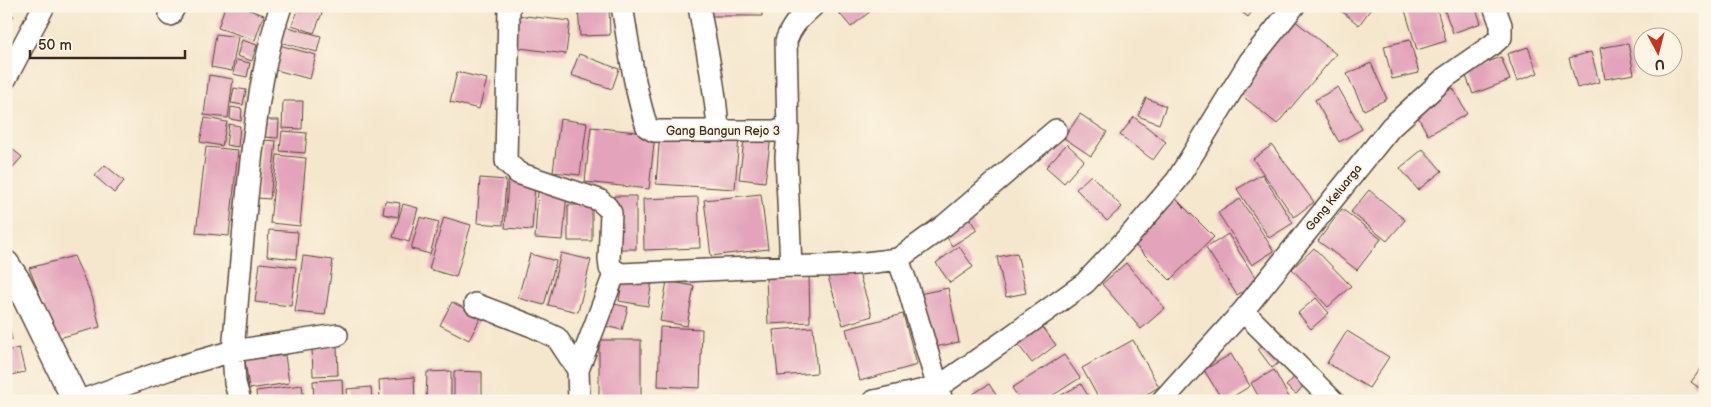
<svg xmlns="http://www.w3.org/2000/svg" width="1711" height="407" font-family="'Balsamiq Sans',sans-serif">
<rect width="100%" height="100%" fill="#fcf5e5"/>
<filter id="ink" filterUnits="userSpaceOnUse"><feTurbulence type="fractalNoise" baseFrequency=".02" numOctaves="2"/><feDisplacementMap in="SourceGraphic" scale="10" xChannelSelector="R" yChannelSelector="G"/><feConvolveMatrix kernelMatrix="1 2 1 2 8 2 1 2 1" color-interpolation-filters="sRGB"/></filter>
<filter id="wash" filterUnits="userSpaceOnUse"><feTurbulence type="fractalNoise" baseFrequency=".0096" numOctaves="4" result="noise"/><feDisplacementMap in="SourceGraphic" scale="20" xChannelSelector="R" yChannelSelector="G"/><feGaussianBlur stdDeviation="1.12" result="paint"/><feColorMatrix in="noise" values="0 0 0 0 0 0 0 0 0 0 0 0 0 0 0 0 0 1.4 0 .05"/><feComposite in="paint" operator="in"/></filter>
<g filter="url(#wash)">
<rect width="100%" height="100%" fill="#f5e7cd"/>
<g id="blocks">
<path fill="#e3a3ba" d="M225,6h12l27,9 -9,25 -37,-12z
M300,6h25l-11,27 -22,-8z
M578,6h31l1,29 -30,1z
M705,6h57v10h-57z
M839,6h38l-26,21 -15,-18z
M1234,6h22l-8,11z
M1335,6h38l-14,19z
M1436,6l10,35 -29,9 -13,-43z
M1443,6h32l6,17 -28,10z
M6,10l8,6 -8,10z
M516,15l54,6 -4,33 -54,-7z
M1293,19l43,35 -59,70 -43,-35z
M280,25l41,11 -4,16 -41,-11z
M216,34l22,3 -6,34 -21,-4z
M242,40l15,5 -5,16 -15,-5z
M1410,40l9,33 -27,6 -8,-33z
M1628,43l6,31 -29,5 -5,-31z
M279,45l37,10 -6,24 -38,-10z
M1528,47l10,26 -21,8 -10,-27z
M1591,52l8,30 -22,6 -8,-30z
M579,54l40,15 -7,20 -41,-14z
M1501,57l9,23 -37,14 -9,-23z
M236,60l14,3 -3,14 -14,-3z
M1371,63l16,36 -23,11 -17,-36z
M457,72l30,7 -8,30 -29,-7z
M209,75l24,4 -5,39 -24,-3z
M1338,87l24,42 -23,13 -24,-42z
M234,88l12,2 -3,15 -12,-2z
M1453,88l14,26 -39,21 -14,-25z
M1146,98l20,8 -7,18 -21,-8z
M283,101h20l-1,28 -20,-1z
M231,107l11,2 -1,12 -11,-2z
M1080,114l27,18 -16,24 -27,-18z
M1134,117l32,25 -13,18 -33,-25z
M205,118l22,4 -5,24 -22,-4z
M560,119l27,4 -7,52 -27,-3z
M265,120h14l-1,18 -13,-1z
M229,124l11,2 -2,21 -12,-2z
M591,127l64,7 -6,55 -64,-7z
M282,131l25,2 -2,20 -25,-2z
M660,131l79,6 -4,52 -79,-5z
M745,133l26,3 -6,46 -26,-3z
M262,140l14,1 -6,58 -13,-1z
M6,144l16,13 -16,18z
M1067,144l17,16 -20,23 -18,-16z
M1272,145l42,57 -20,15 -41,-58z
M206,147l32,3 -9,86 -33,-3z
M1423,149l19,22 -24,19 -18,-22z
M277,155l29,3 -6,68 -30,-3z
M105,165l19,16 -10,12 -19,-17z
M1262,174l31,49 -24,15 -32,-49z
M1091,175l31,32 -15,14 -31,-32z
M480,178l26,2 -3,45 -26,-2z
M508,181l27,1 -3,48 -27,-2z
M538,190l29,2 -4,48 -28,-2z
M1369,190l36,30 -18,21 -36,-29z
M761,194l7,55 -57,7 -7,-56z
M614,196h22v53h-21z
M1173,196l41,41 -44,43 -41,-41z
M698,197l2,51 -56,2 -1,-51z
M1240,199l34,52 -22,14 -34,-52z
M385,201l15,2 -2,14 -15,-3z
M403,204l15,4 -9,34 -16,-5z
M568,205h24v36h-24z
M1342,209l39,30 -24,31 -39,-29z
M967,215l10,15 -25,16 -9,-16z
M420,217l19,5 -9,32 -19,-5z
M444,217l27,8 -15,52 -27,-8z
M269,230l29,2 -2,27 -29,-3z
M1228,234l30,48 -21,13 -31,-47z
M959,246l14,21 -23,16 -14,-20z
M1314,248l37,38 -23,21 -36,-38z
M561,253l30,7 -13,52 -30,-7z
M1017,253l9,40 -20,4 -9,-40z
M530,254l26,7 -12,44 -26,-7z
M74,256l19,43 7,28 -45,12 -8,-27 -18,-44z
M303,256l30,4 -8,55 -30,-3z
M260,263l36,4 -5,39 -36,-4z
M1126,263l39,45 -24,21 -39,-45z
M857,267l15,49 -29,9 -15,-48z
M623,276l29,4 -4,26 -29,-5z
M809,276l1,46 -42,2 -2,-47z
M667,281l27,5 -7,40 -27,-5z
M948,288l11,54 -29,6 -11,-54z
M1316,298l13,15 -18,16 -13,-16z
M452,302l29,15 -12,23 -29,-15z
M605,302l23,5 -6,23 -22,-5z
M6,310l6,30 -6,1z
M903,314l14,51 -57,16 -14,-52z
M1041,325l15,20 -24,18 -15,-20z
M660,327l42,2 -2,59 -42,-2z
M813,327l4,46 -39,3 -5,-46z
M1347,331l42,26 -20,31 -42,-25z
M599,340h42v57l-42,1z
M1133,340l26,47 -24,14h-35l-18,-33z
M1268,342l14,18 -10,8 -14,-19z
M337,346l1,29 -25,1 -1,-29z
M19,348l6,24 -19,4v-25z
M1231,354l19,32 -24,15h-3l-19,-31z
M285,355l4,28 -40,6 -4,-29z
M1064,355l16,23 -36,23h-23l-9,-13z
M1705,363v29l-14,-10z
M1274,370l17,31h-30l-10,-18z
M451,371v30h-25l1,-29z
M454,371l28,1v29h-28z
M1298,373l10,8 -12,13 -10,-8z
M414,377l1,24h-35l-1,-21z
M342,379l1,22h-29l-1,-20z
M989,384l11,17h-22l-5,-7z
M1081,384l10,17h-40z
M302,385l2,16h-47l-1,-10z
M371,387l1,14h-24l-1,-12z"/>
</g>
</g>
<g filter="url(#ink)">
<use href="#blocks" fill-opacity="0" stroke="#574638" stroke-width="1"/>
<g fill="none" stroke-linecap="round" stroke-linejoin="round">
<defs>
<path id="minor" d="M281,6c-16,47 -23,97 -29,146 -8,66 -13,132 -19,199l104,-16
M509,6l-3,155 12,12 81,27 8,7 4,6 -2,46 1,9 11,6 170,-8c36,1 72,-2 107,-7l10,28 34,114
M622,6c7,40 12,82 25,121l7,4h134l-2,26 5,109
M699,6c7,42 17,83 19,125
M170,15l5,-9
M6,78l38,-72
M788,131l-2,-90c6,-17 14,-23 27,-35
M898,259l47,-34 111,-95
M475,304l57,22 25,12 21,32
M1243,311l90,90
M80,401l87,-31 66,-19 2,32 5,18
M579,401l-1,-31 37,-98
M874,401l64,-14 72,-50 75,-54 47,-50 45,-53 73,-119 44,-55
M1162,401l81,-90 148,-184 55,-50 46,-32 9,-8v-12l-7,-19"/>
<path id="tertiary" d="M6,264l12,18 58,119"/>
</defs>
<use href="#minor" stroke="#574638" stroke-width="24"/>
<use href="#tertiary" stroke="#574638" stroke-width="29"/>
<use href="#minor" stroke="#fff" stroke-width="21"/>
<use href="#tertiary" stroke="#fff" stroke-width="26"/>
</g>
</g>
<g text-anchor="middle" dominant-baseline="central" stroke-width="4" stroke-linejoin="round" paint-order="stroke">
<g font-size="12" fill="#3b2a1e" stroke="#fcf5e5">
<text x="723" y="131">Gang Bangun Rejo 3</text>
<text transform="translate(1334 198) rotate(-51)">Gang Keluarga</text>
</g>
</g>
<rect width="1711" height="407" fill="none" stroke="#fcf5e5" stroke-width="25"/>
<g transform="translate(1658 52) rotate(173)"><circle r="24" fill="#fcf5e5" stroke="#afa495"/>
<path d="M0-4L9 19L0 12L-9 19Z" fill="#c8321e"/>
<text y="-8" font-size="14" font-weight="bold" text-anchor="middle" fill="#3b2a1e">U</text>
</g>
<path d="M30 50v8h155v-8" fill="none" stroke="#3b2a1e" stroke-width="2.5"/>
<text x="38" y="50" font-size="15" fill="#3b2a1e" stroke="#fcf5e5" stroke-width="4" paint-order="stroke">50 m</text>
</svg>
